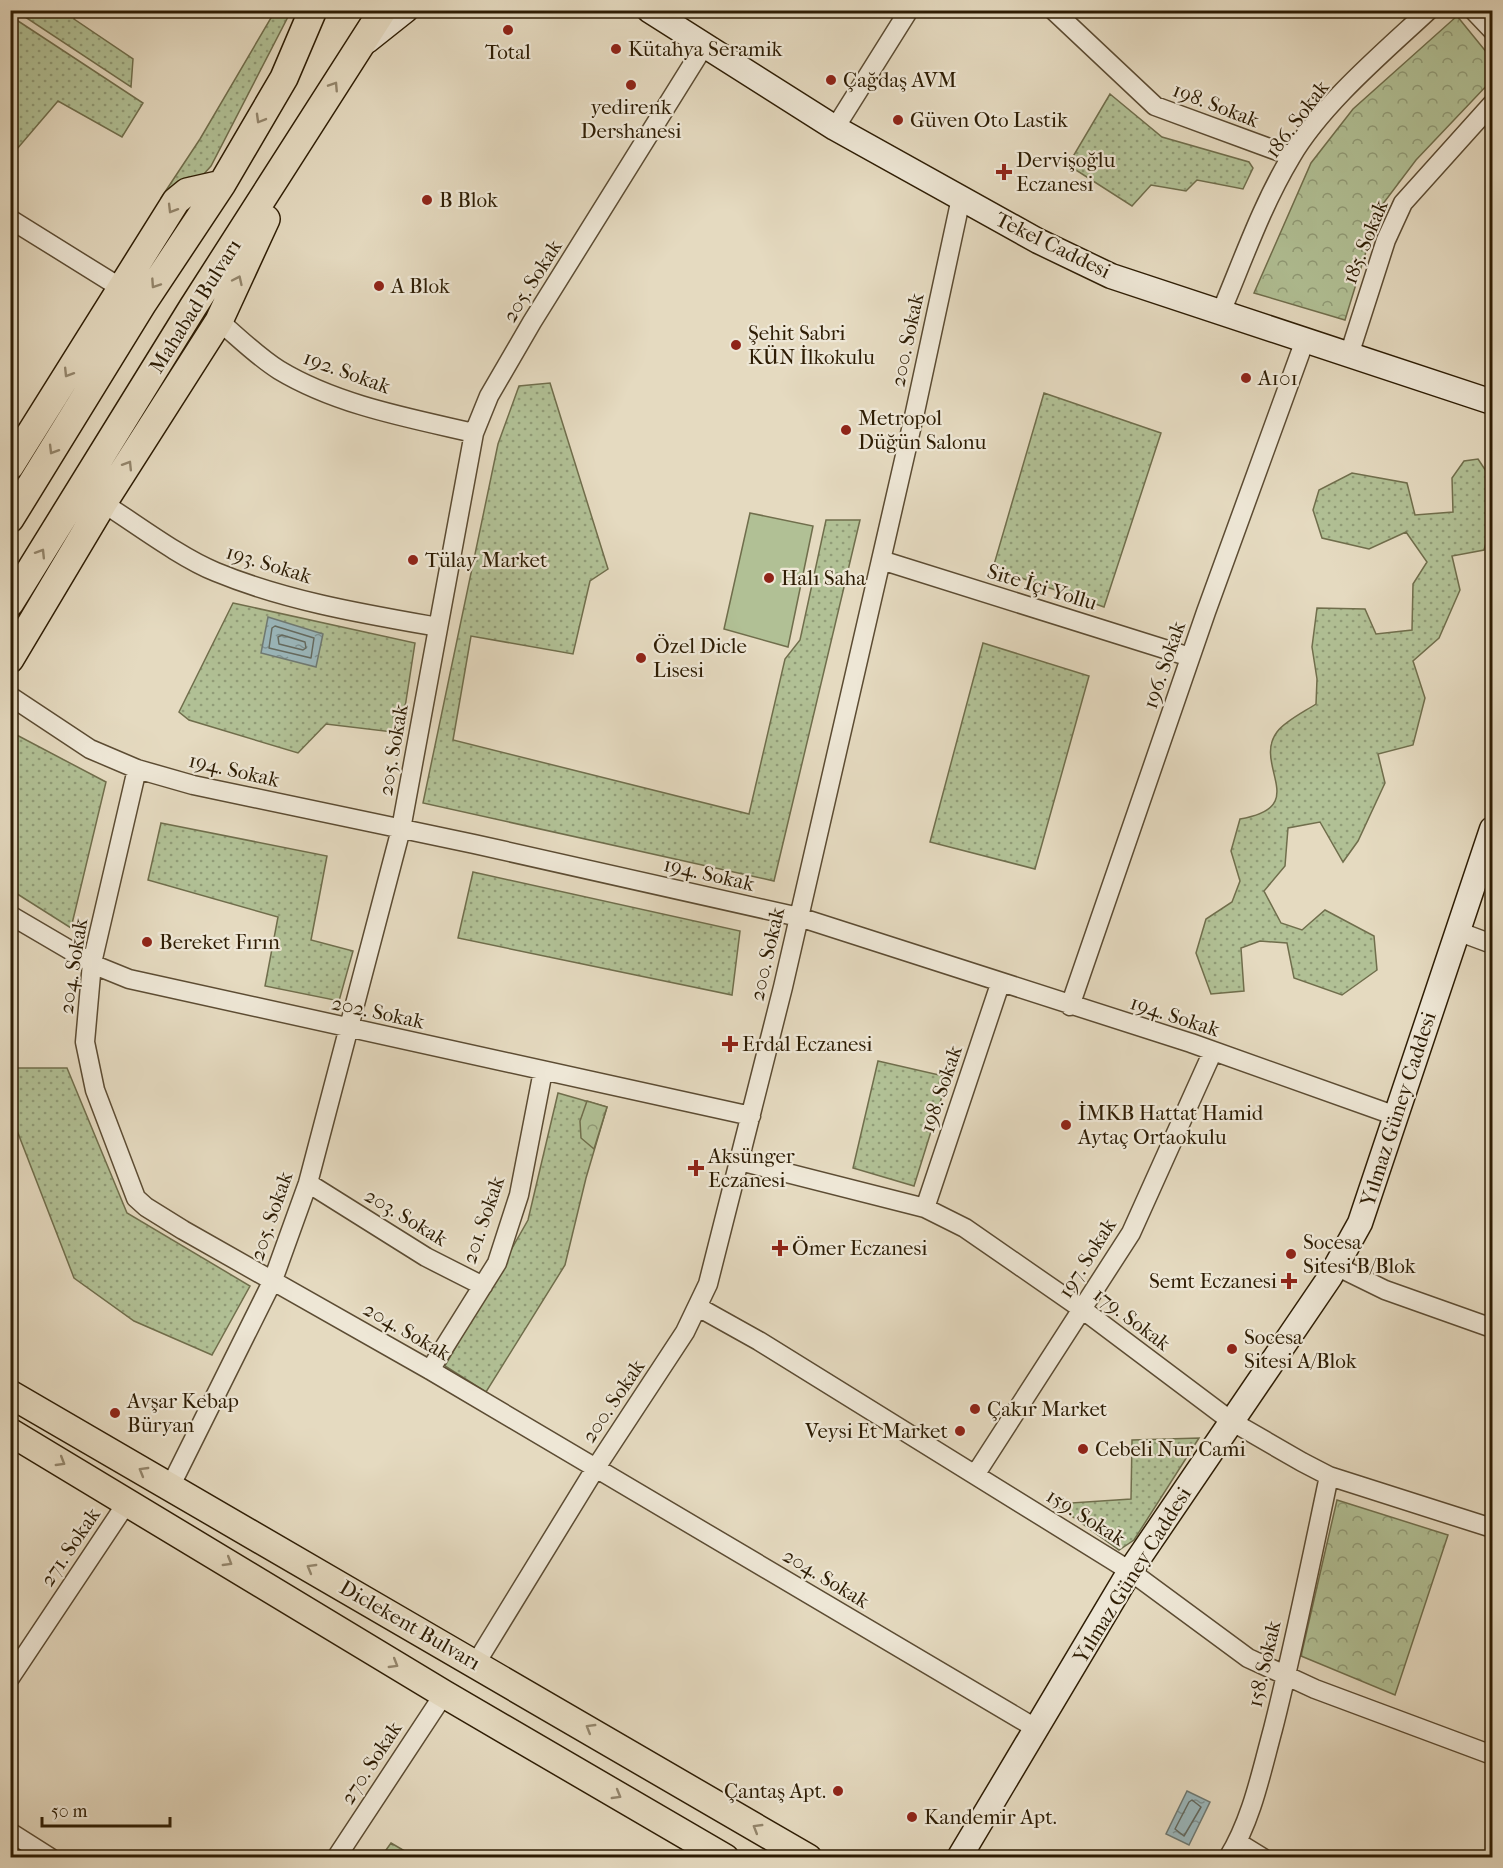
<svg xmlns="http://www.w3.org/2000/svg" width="1503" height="1868" font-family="'IM FELL French Canon',serif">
<defs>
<pattern id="grass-dots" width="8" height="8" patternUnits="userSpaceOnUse" patternTransform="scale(1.5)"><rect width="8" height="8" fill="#b1c095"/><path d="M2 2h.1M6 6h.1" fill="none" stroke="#909b77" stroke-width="1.8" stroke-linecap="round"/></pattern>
<pattern id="forest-crowns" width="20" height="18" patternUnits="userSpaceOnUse" patternTransform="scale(1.5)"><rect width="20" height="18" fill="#b1c095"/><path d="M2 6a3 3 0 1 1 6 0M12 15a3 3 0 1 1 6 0" fill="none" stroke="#909b77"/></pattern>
<pattern id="water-ripples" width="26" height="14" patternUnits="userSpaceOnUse" patternTransform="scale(1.5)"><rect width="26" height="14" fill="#9bb8bd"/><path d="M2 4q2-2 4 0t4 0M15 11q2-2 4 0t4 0" fill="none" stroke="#7f9597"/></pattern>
</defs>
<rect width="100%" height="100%" fill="#e5dac0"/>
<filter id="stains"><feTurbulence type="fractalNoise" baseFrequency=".00333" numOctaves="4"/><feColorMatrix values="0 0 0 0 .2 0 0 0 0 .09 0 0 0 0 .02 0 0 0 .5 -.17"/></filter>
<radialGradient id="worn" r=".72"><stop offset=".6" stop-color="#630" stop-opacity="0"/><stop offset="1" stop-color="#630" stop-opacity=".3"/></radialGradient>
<path fill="url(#grass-dots)" stroke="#706e4c" stroke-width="1.5" d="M16,11h62l-4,8 59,40 -2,28z
M275,11h16l-80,155 -7,8 -43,24 39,-59z
M12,17l131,86 -21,34 -64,-36 -47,55z
M1110,94l52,43 87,25 4,6 -10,21 -46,-9 -11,11 -35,-6 -19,21 -64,-41z
M550,383l58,186 -18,12 -17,73 -102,-18 -18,104 296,74 36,-155 15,-19 26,-120h34l-86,361 -351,-78 75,-359 21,-58z
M1044,393l117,40 -57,174 -111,-39z
M1478,459l14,21v42l-8,28 -32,6 8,34 -21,48 -26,23 12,37 -12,47 -35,9 7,29 -27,58 -15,21 -23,-40 -32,6 -3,38 -21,25 17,32 21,7 23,-20 49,26 3,34 -35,25 -48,-17 -7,-35 -27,-2 -19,7 3,43 -33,3 -15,-41 10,-34 26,-17 8,-21 -9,-30 9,-32c72,-12 12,-54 37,-87 8,-11 27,-20 39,-28l1,-25 -5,-32 5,-39 48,1 11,25 36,-4 1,-46 14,-22 -21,-30 -37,17 -47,-11 -9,-28 6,-20 33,-17 55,10 8,32 38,-3 -1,-34 12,-17z
M233,603l182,40 -14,90 -75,-9 -28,29 -109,-33 -10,-8z
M983,643l106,33 -54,193 -105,-27z
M11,732l95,50 -35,146 -60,-38z
M161,823l166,33 -16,84 42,11 -14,50 -74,-15 13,-69 -130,-37z
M473,872l267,59 -8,64 -274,-57z
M878,1061l70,16 -34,109 -61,-18z
M11,1068h56l60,145 123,73 -38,69 -78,-34 -60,-43 -63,-163z
M558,1093l49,14 -21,71 -21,87 -79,127 -41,-26 83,-146z
M1199,1438l-65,102 -15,10 -64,-46 76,-5 1,-59z
M391,1843l24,14h-34z"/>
<path fill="url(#forest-crowns)" stroke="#706e4c" stroke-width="1.5" d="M1457,16l35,43v21l-76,80 -37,49 -34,111 -91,-27 57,-130 42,-54z
M587,1101l20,6 -13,42 -13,-11 -1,-17z
M1337,1500l111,35 -53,160 -94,-39z"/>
<path fill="#b1c095" stroke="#706e4c" stroke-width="1.5" d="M750,513l63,13 -25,121 -64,-18z"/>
<path fill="url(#water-ripples)" stroke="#6f7a73" stroke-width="1.5" d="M268,617l55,17 -7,33 -55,-14z
M1187,1791l23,11 -21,43 -23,-11z"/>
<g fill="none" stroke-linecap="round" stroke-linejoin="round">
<path stroke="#646a60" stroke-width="1.5" d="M275,626l39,12 -3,20 -42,-10 3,-20z
M282,635l23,7 1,6 -3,2 -24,-6 -1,-7z
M1192,1800l9,7 -17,29 -9,-7 14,-27z"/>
<defs>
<path id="street" d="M1053,10l102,96 136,50
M1473,10l19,20
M835,128l74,-118
M10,219l111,69
M1221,312c22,-52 41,-107 70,-155 31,-53 93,-105 138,-147
M219,321c19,16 39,36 60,49 58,35 130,48 195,63
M1349,355l37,-115 17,-37 89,-99
M103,503c33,21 78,55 113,69 70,29 148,42 222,55
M881,560l309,97
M10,696l80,53 47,20 56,16 281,59 325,73 392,126 205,73
M137,769l-45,194 -7,79 10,48 41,108 10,9 37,23 247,140 607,359
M10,915l87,51 32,13 622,137
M1457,931l35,13
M1070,1006l136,-394 99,-272
M740,1161l185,47 40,20 117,81 149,112 71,41 27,14 163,52
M308,1183l118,74 57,29
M925,1208l75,-224
M1336,1266l49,24 107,38
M698,1307l61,34 371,230 118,87 67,31 177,66
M430,1370l67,-107 22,-68 24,-124
M975,1475l156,-242 82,-182
M170,1487l103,-207 35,-97 93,-354 73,-396 15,-37 43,-74 172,-276
M476,1663l119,-194 90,-137 23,-48 75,-297 132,-575 46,-214
M10,1678l118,-177
M10,1832l41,26
M1237,1842l26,16
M336,1858l108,-164
M1228,1858c24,-39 33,-85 45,-129 21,-83 38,-168 56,-253"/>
<path id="secondary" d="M649,10l186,118 203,113 73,35 381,126
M367,41l39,-31
M959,1858l171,-287 200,-294 30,-54 132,-394"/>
<path id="primary" d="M10,466l166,-265 11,-9 35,-8
M10,519l133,-216 79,-119 62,-106 29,-68
M10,603l183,-296 190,-297
M10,659l93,-156 116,-182 47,-102
M10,1394l798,464
M10,1432l434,262 281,164"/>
</defs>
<use href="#street" stroke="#5c4c33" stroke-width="21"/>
<use href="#secondary" stroke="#2e1d04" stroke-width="27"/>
<use href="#primary" stroke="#2e1d04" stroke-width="30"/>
<use href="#street" stroke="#eee7d6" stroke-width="18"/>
<use href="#secondary" stroke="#eee7d6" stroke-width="24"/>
<use href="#primary" stroke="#e5dac0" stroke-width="27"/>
</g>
<defs><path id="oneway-chevron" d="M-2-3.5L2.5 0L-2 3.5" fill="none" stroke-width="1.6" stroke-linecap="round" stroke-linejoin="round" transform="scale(1.5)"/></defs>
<g stroke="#93856b">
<use href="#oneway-chevron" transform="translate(334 86) rotate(-57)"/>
<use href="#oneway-chevron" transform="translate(260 119) rotate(120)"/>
<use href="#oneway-chevron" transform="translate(172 209) rotate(121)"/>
<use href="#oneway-chevron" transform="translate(238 280) rotate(-65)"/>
<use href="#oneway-chevron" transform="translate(155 284) rotate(124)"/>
<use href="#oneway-chevron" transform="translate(68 373) rotate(122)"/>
<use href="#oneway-chevron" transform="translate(53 450) rotate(121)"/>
<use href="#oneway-chevron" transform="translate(128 465) rotate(-58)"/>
<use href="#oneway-chevron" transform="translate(41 553) rotate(-58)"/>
<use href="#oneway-chevron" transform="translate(61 1462) rotate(31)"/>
<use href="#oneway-chevron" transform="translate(143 1471) rotate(-150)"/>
<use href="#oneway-chevron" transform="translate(228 1562) rotate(31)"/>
<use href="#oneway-chevron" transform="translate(311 1568) rotate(-150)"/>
<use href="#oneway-chevron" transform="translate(394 1664) rotate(31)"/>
<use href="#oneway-chevron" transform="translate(590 1728) rotate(-149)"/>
<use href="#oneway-chevron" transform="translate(617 1795) rotate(30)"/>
<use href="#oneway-chevron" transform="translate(757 1828) rotate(-149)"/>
</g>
<g fill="#8f2418" stroke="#eee7d6" stroke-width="2">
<circle cx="508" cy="30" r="6"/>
<circle cx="616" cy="49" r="6"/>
<circle cx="831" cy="80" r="6"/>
<circle cx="631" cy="85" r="6"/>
<circle cx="898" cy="120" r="6"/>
<path d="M1001 163h6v6h6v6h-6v6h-6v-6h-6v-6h6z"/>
<circle cx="427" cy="200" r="6"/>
<circle cx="379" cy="286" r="6"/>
<circle cx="736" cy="345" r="6"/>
<circle cx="1246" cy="378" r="6"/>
<circle cx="846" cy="430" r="6"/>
<circle cx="413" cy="560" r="6"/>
<circle cx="769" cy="578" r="6"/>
<circle cx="641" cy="658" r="6"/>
<circle cx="147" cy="942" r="6"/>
<path d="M727 1035h6v6h6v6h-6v6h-6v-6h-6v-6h6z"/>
<circle cx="1066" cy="1125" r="6"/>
<path d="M693 1159h6v6h6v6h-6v6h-6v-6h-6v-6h6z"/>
<path d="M777 1239h6v6h6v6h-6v6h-6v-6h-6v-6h6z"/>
<circle cx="1291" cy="1254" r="6"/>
<path d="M1286 1272h6v6h6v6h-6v6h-6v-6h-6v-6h6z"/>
<circle cx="1232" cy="1349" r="6"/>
<circle cx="975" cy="1409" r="6"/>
<circle cx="115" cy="1413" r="6"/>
<circle cx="960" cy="1431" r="6"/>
<circle cx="1083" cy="1449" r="6"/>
<circle cx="838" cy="1791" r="6"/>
<circle cx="912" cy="1817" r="6"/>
</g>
<g text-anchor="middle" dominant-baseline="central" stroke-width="4.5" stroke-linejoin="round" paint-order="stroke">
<g font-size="21" fill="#2e1d04" stroke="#eee7d6" text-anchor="start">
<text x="628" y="49">Kütahya Seramik</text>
<text x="508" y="52" text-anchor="middle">Total</text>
<text x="843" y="80">Çağdaş AVM</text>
<text x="631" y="107" text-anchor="middle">yedirenk<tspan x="631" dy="24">Dershanesi</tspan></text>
<text x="910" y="120">Güven Oto Lastik</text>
<text x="1016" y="160">Dervişoğlu<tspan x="1016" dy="24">Eczanesi</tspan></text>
<text x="439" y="200">B Blok</text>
<text x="391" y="286">A Blok</text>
<text x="748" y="333">Şehit Sabri<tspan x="748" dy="24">KÜN İlkokulu</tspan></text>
<text x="1258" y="378">A101</text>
<text x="858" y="418">Metropol<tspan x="858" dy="24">Düğün Salonu</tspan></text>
<text x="425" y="560">Tülay Market</text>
<text x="781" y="578">Halı Saha</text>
<text x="653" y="646">Özel Dicle<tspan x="653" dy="24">Lisesi</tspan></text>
<text x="159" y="942">Bereket Fırın</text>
<text x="742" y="1044">Erdal Eczanesi</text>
<text x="1078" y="1113">İMKB Hattat Hamid<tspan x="1078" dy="24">Aytaç Ortaokulu</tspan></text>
<text x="708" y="1156">Aksünger<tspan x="708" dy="24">Eczanesi</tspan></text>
<text x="1303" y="1242">Socesa<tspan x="1303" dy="24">Sitesi B/Blok</tspan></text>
<text x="792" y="1248">Ömer Eczanesi</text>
<text x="1277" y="1281" text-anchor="end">Semt Eczanesi</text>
<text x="1244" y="1337">Socesa<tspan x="1244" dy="24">Sitesi A/Blok</tspan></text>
<text x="127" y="1401">Avşar Kebap<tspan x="127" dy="24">Büryan</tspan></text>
<text x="987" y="1409">Çakır Market</text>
<text x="948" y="1431" text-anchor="end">Veysi Et Market</text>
<text x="1095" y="1449">Cebeli Nur Cami</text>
<text x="826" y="1791" text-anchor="end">Çantaş Apt.</text>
<text x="924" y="1817">Kandemir Apt.</text>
</g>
<g font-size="21" fill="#2e1d04" stroke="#eee7d6">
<text transform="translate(1216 105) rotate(21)">198. Sokak</text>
<text transform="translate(1297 119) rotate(-53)">186. Sokak</text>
<text transform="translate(1365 242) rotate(-68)">185. Sokak</text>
<text transform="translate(1053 245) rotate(26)">Tekel Caddesi</text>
<text transform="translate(532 281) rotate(-58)">205. Sokak</text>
<text transform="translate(195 306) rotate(-58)">Mahabad Bulvarı</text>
<text transform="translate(907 340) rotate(-78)">200. Sokak</text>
<text transform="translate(347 372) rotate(20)">192. Sokak</text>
<text transform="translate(269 564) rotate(17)">193. Sokak</text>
<text transform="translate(1042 587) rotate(17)">Site İçi Yollu</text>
<text transform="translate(1164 665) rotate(-71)">196. Sokak</text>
<text transform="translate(393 750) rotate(-80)">205. Sokak</text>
<text transform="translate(234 770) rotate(13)">194. Sokak</text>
<text transform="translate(709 874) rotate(13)">194. Sokak</text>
<text transform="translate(767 954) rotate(-77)">200. Sokak</text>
<text transform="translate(73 966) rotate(-81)">204. Sokak</text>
<text transform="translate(378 1012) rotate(12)">202. Sokak</text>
<text transform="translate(1175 1016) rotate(18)">194. Sokak</text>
<text transform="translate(941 1089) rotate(-71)">198. Sokak</text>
<text transform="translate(1398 1109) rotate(-72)">Yılmaz Güney Caddesi</text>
<text transform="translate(271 1216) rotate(-71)">205. Sokak</text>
<text transform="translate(406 1217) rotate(31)">203. Sokak</text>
<text transform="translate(483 1220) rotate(-71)">201. Sokak</text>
<text transform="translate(1087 1258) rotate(-58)">197. Sokak</text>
<text transform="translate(1132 1319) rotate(37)">179. Sokak</text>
<text transform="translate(407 1331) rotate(30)">204. Sokak</text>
<text transform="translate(613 1401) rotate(-56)">200. Sokak</text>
<text transform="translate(1086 1517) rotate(32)">159. Sokak</text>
<text transform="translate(70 1547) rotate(-56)">271. Sokak</text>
<text transform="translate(1132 1575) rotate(-58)">Yılmaz Güney Caddesi</text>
<text transform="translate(826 1578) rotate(31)">204. Sokak</text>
<text transform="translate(410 1625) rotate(30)">Diclekent Bulvarı</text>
<text transform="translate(1264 1664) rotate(-77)">158. Sokak</text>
<text transform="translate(371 1763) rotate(-57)">270. Sokak</text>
</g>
</g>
<rect width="1503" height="1868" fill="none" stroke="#e5dac0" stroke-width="36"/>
<rect x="12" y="12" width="1479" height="1844" fill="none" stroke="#2e1d04" stroke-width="3"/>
<rect x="18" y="18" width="1467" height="1832" fill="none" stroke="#2e1d04" stroke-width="1.5"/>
<path d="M42 1817v9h128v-9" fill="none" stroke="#2e1d04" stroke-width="3"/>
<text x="51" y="1817" font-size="18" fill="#2e1d04" stroke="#eee7d6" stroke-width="4.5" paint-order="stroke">50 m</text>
<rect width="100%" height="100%" filter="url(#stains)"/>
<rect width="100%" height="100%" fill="url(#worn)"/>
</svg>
